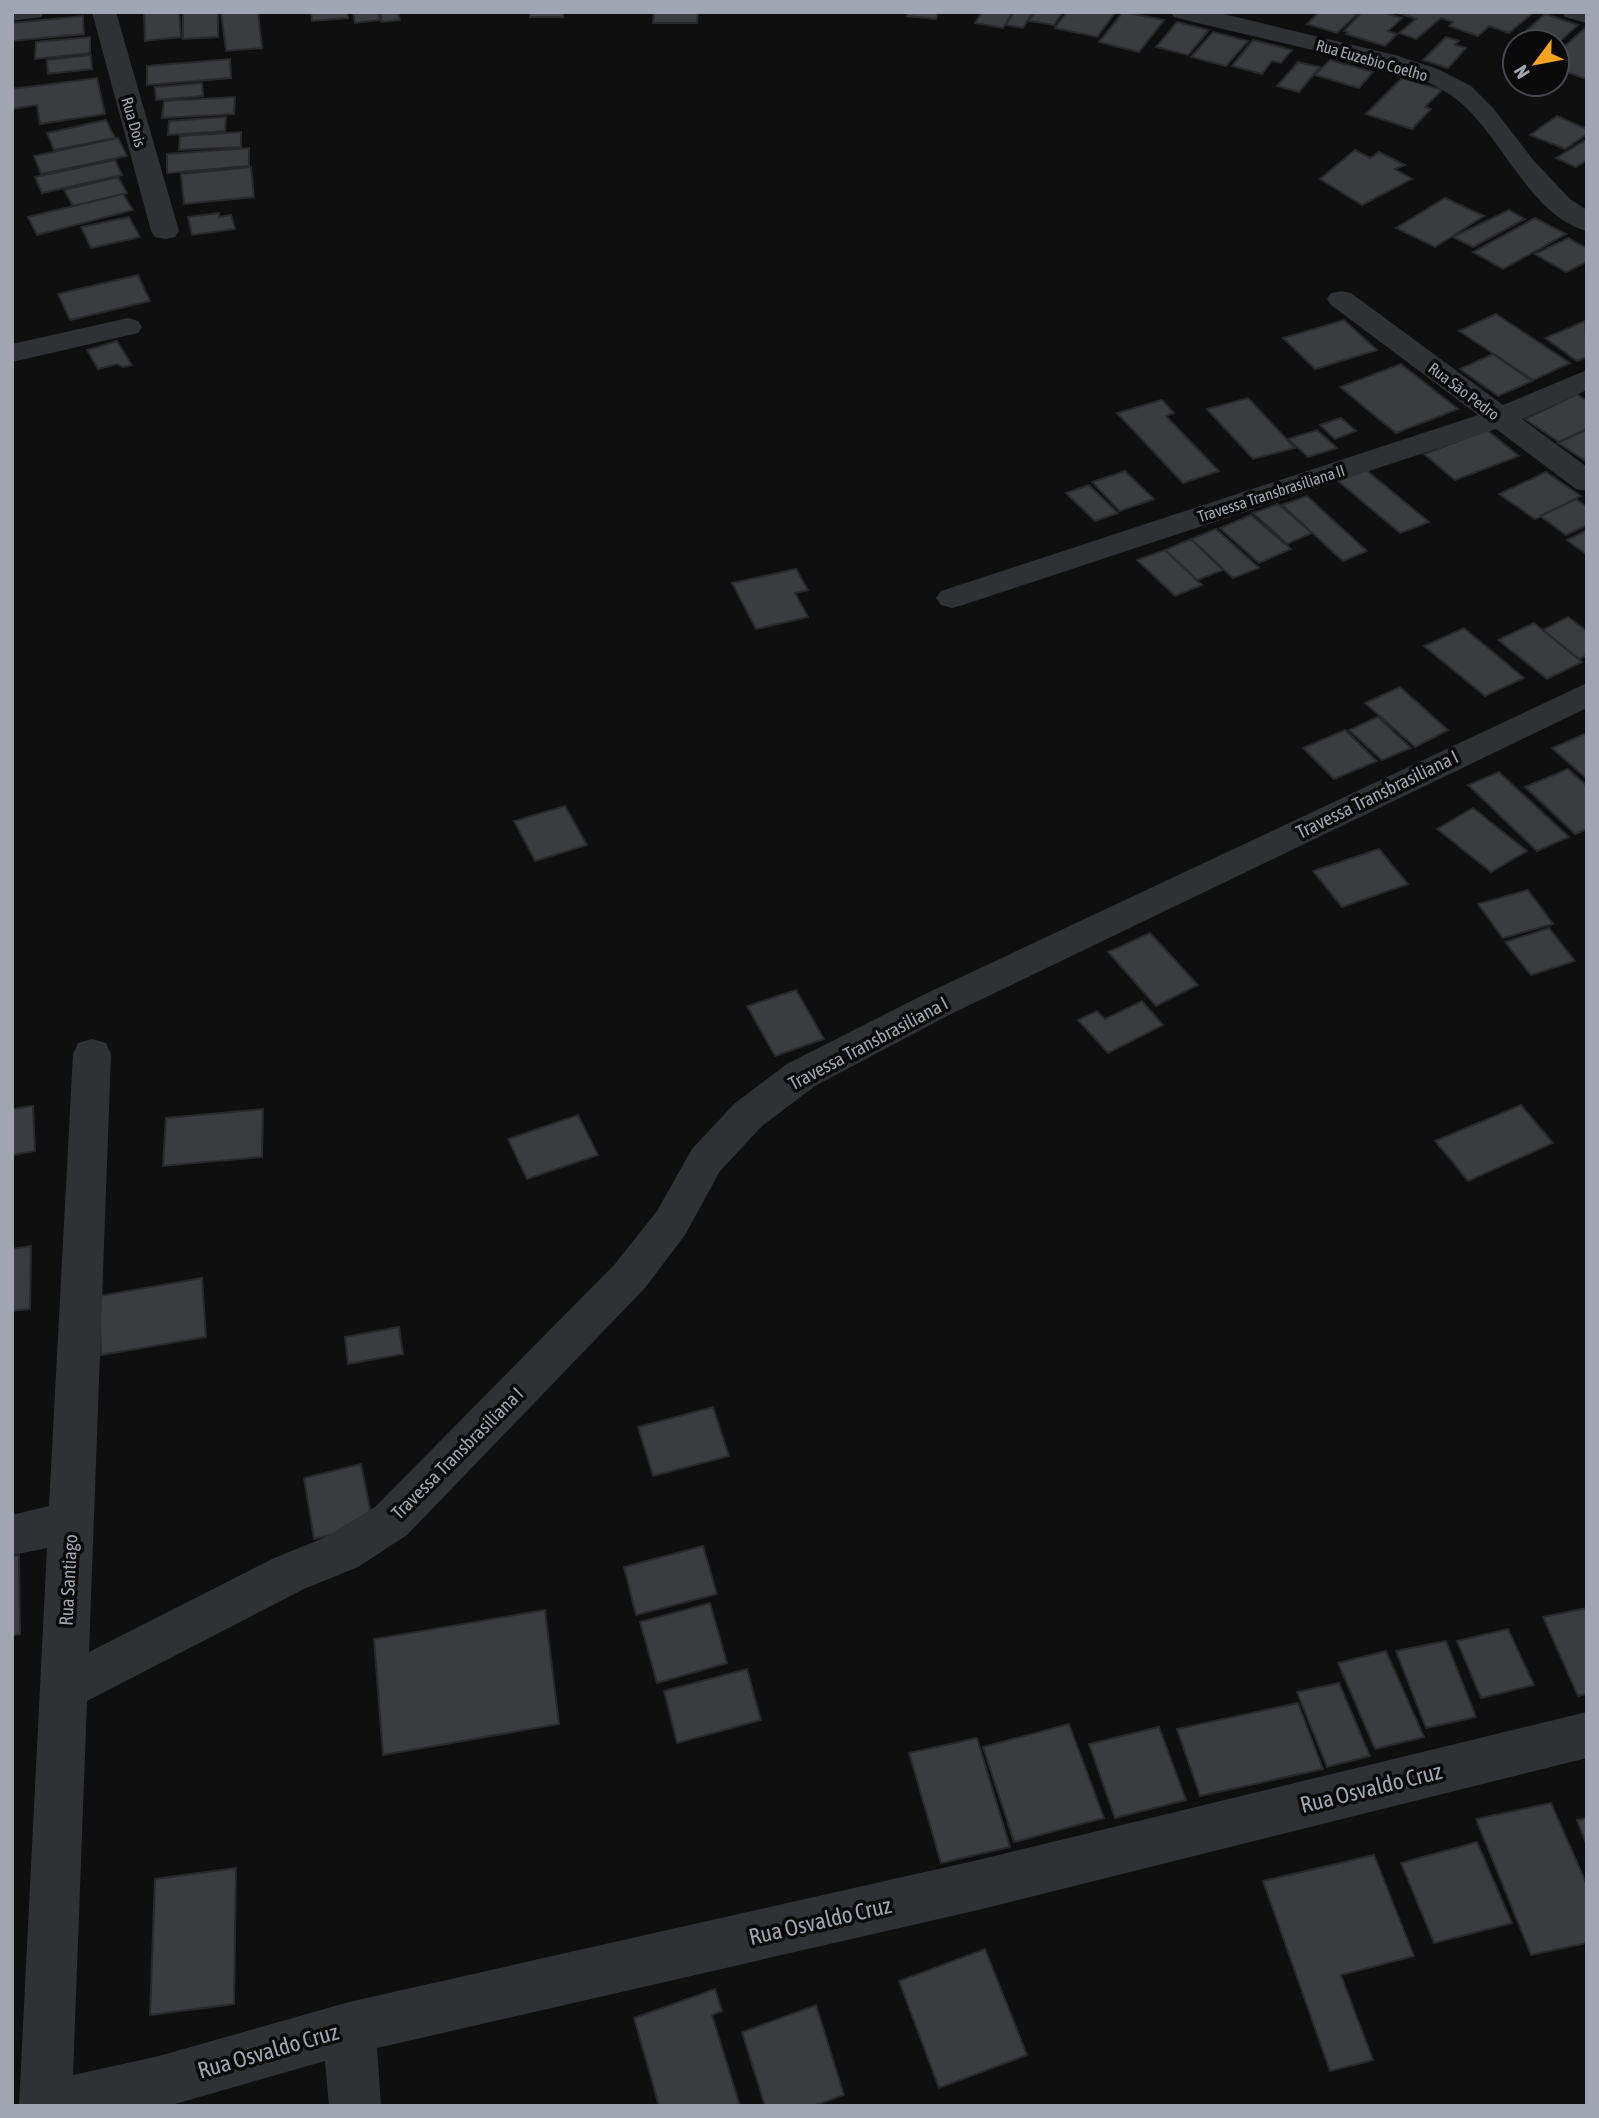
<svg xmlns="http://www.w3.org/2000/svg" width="1599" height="2118" font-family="'Asap Condensed',sans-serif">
<rect width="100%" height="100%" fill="#0f0f10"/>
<path fill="#3b3c40" stroke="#29292c" stroke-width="2" d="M144,12h35l2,25 -36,4z
M183,12h35v25l-35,2z
M221,12h37l4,36 -36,3z
M311,12h36l1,6 -36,3z
M353,12h25l2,8 -25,3z
M380,12h24l-6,1 2,7 -18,2z
M530,12h33v5h-33z
M654,12h44l-1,11h-44z
M908,12h30l-2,7 -29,-3z
M982,12h31l-10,16 -28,-5z
M1014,12h19l-10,16 -17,-3z
M1035,12h28l-9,13 -25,-4z
M1067,12h45l3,1 -18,24 -42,-9z
M1123,12l41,8 -25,32 -40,-10z
M1319,12h39v1l-21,20 -30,-9z
M1362,12h20l20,6 -14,13 9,3 -12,12 -39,-12 2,-2 -4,-1z
M1395,12h139l-25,21 -20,-7 -11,10 -29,-10 4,-4 -12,-4 -25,21 -17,-6 17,-14z
M1545,14l33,11 -21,19 -41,-4z
M83,16l1,18 -72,7v-18z
M1177,22l32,8 -21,25 -32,-8z
M1585,28l2,1v50l-30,-10v-9l7,-6 -6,-2z
M1213,32l35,9 -22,25 -35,-9z
M90,37v16l-55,6 1,-17z
M1446,37l13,4 -4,4 11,3 -18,20 -25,-8z
M1253,40l39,10 -11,13 -9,-2 -10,13 -30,-8z
M91,55l1,14 -44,5 -1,-14z
M230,59l1,19 -84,7v-19z
M1330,60l43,12 -14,16 -44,-13z
M1298,62l22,5 -21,25 -22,-6z
M97,78l8,36 -65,10 -3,-19 -25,4v-20z
M1402,78l40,12 -17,17 6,2 -19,20 -46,-15z
M202,83l1,13 -47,4 -1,-13z
M235,97l-1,17 -72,4 2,-17z
M1557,116l30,13v5l-22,15 -35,-14z
M226,117l-1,14 -57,4 1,-14z
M106,120l9,18 -61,12 -7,-17z
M241,132v15l-62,3 1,-14z
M118,138l9,18 -86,18 -7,-18z
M1587,139v21l-11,7 -20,-9z
M249,148v18l-82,7v-19z
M1355,150l15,8 9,-6 26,13 -10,4 17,10 -50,26 -42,-26z
M115,160l7,15 -80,18 -7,-16z
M251,167l3,30 -70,7 -3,-30z
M118,177l9,16 -54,13 -9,-16z
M123,194l10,16 -96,25 -9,-18z
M1445,198l39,18 -49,31 -39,-19z
M1509,210l16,9 -52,28 -20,-10z
M219,213v4l12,-2 4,14 -43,6 -4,-18z
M129,217l11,20 -49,11 -10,-21z
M1535,218l31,16 -63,35 -30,-17z
M1568,238l19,10v14l-21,10 -31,-18z
M138,275l12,26 -80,19 -12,-26z
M1496,314l74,49 -37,17 -74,-49z
M1344,320l33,30 -62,19 -32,-31z
M1585,321l2,36 -10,4 -32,-23z
M117,341l15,24 -9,2 -6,-3 -19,5 -11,-19z
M1493,354l39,27 -34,15 -38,-27z
M1401,364l57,45 -62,24 -56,-46z
M1577,394l10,7v28l-28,13 -34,-23z
M1248,398l47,50 -42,11 -46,-50z
M1162,400l12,13 -8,3 53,55 -36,12 -66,-70z
M1341,418l15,13 -21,8 -15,-14z
M1587,429v33l-29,-19z
M1317,430l20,18 -29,9 -20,-18z
M1487,430l32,26 -64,24 -31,-26z
M1366,470l63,52 -29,11 -62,-52z
M1125,471l29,28 -34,12 -28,-29z
M1546,472l35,24 -46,23 -36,-25z
M1089,485l29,28 -23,8 -29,-28z
M1307,496l60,55 -24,10 -61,-56z
M1576,499l11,8v18l-21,10 -26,-19z
M1278,504l34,29 -25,11 -34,-31z
M1251,515l40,34 -32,14 -39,-35z
M1216,529l43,39 -26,10 -42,-39z
M1587,530v25l-20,-15z
M1191,539l32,31 -26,10 -32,-30z
M1165,550l37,35 -27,11 -38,-36z
M796,569l12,21 -13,3 13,24 -52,12 -24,-46z
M1568,617l19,14v24l-8,4 -36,-29z
M1534,623l48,39 -35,17 -49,-39z
M1464,628l60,50 -39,18 -61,-50z
M1400,687l48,43 -33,17 -50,-44z
M1378,717l33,31 -29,12 -33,-30z
M1345,730l32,31 -43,18 -31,-31z
M1587,733v46l-35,-31z
M1568,769l19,17v43l-12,5 -50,-47z
M1499,772l70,65 -32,14 -69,-66z
M565,806l22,39 -52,16 -21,-40z
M1473,808l54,43 -36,21 -54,-43z
M1379,849l29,35 -66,23 -29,-36z
M1528,890l25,34 -50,14 -25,-34z
M1549,928l26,33 -44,14 -26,-33z
M1150,933l48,52 -42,21 -48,-54z
M796,990l28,49 -49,17 -28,-50z
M1142,1001l21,24 -55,28 -30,-33 19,-9 8,8z
M1521,1105l32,38 -85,38 -33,-40z
M33,1106l2,45 -23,4v-46z
M263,1109l-1,48 -99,9 3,-48z
M578,1115l20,40 -71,24 -19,-40z
M31,1246l-1,63 -18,2v-62z
M202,1278l4,59 -105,18 -2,-59z
M399,1327l4,27 -55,10 -3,-27z
M713,1407l16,49 -76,20 -15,-49z
M361,1464l12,60 -59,15 -10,-61z
M703,1546l14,48 -81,21 -12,-48z
M19,1555l1,79 -8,2v-80z
M710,1603l17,60 -70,20 -17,-61z
M1587,1608v86l-9,2 -35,-79z
M545,1610l14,114 -176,31 -9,-116z
M1508,1629l26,56 -53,13 -24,-57z
M1446,1641l30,76 -50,11 -30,-77z
M1386,1651l38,86 -49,12 -37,-86z
M747,1669l14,51 -84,23 -13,-52z
M1339,1683l31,73 -43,11 -30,-75z
M1298,1703l25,66 -123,27 -23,-67z
M1069,1724l35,94 -90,24 -31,-95z
M1159,1727l27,73 -71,18 -26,-74z
M977,1738l33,109 -69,16 -32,-110z
M1551,1803l36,82v58l-56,12 -55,-136z
M1587,1818v28l-10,-26z
M1477,1842l35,81 -78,20 -33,-80z
M1374,1855l40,101 -73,19 32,85 -43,11 -67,-190z
M236,1868l-2,136 -84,11 5,-136z
M985,1949l42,106 -88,33 -40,-107z
M715,1989l7,22 -10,4 28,91h-81l-25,-88z
M816,2005l28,90 -31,11h-48l-23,-74z"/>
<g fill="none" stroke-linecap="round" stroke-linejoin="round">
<path fill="#303135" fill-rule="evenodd" d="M12,12h32l-3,5 -29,4z
M92,12h24l63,219 -4,6 -10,2 -10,-2 -4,-6z
M1171,12h44l180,43 43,14 33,17 23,23 40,52 36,38 17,11v21c-59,-15 -88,-103 -135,-135 -36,-25 -84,-33 -126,-43 -51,-12 -101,-23 -152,-36z
M1562,12h25v11l-22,-6z
M1341,291l10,2 152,112 84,-35v20l-65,29 65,48v24l-11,-2 -80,-60 -533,176 -11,3 -11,-3 -5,-7 5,-7 537,-176 -147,-110 -4,-6 4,-6z
M128,318l10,3 4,6 -4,6 -126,29v-18z
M1587,683v25l-638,307 -134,71 -53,40 -42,45 -35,64 -40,53 -238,247 -49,32 -54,22 -217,112 -14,374 86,-19 190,-54 629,-142 609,-148v46l-609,152 -601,138 4,58h-52l-4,-45 -157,45h-149l28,-558 -35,7v-40l37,-9 24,-452 5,-11 14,-4 14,4 5,11 -22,598 183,-93 54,-22 49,-30 240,-243 42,-53 35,-62 42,-45 53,-40 136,-69z"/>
</g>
<g text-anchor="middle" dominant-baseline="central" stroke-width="7" stroke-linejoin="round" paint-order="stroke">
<g font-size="16" fill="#9fa6b2" stroke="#0a0a0b">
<text transform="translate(1372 60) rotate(16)">Rua Euzebio Coelho</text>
<text transform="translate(134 122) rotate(74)">Rua Dois</text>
<text transform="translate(1464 391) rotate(37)">Rua São Pedro</text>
<text transform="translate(1271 493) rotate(-18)">Travessa Transbrasiliana II</text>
</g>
<g font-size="19" fill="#9fa6b2" stroke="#0a0a0b">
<text transform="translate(1377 794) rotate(-26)">Travessa Transbrasiliana I</text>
<text transform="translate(868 1043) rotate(-28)">Travessa Transbrasiliana I</text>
<text transform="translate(457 1453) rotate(-45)">Travessa Transbrasiliana I</text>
<text transform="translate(68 1580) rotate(-87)">Rua Santiago</text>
</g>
<g font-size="23" fill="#9fa6b2" stroke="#0a0a0b">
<text transform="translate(1371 1788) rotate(-14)">Rua Osvaldo Cruz</text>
<text transform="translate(820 1921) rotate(-13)">Rua Osvaldo Cruz</text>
<text transform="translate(268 2051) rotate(-16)">Rua Osvaldo Cruz</text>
</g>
</g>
<rect width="1599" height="2118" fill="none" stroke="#9fa6b2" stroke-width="28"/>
<g transform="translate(1536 63) rotate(238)"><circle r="33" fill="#0a0a0b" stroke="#46484e" stroke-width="2"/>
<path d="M0-5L12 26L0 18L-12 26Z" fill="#f8a41f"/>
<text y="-10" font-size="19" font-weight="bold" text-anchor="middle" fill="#9fa6b2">N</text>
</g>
</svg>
